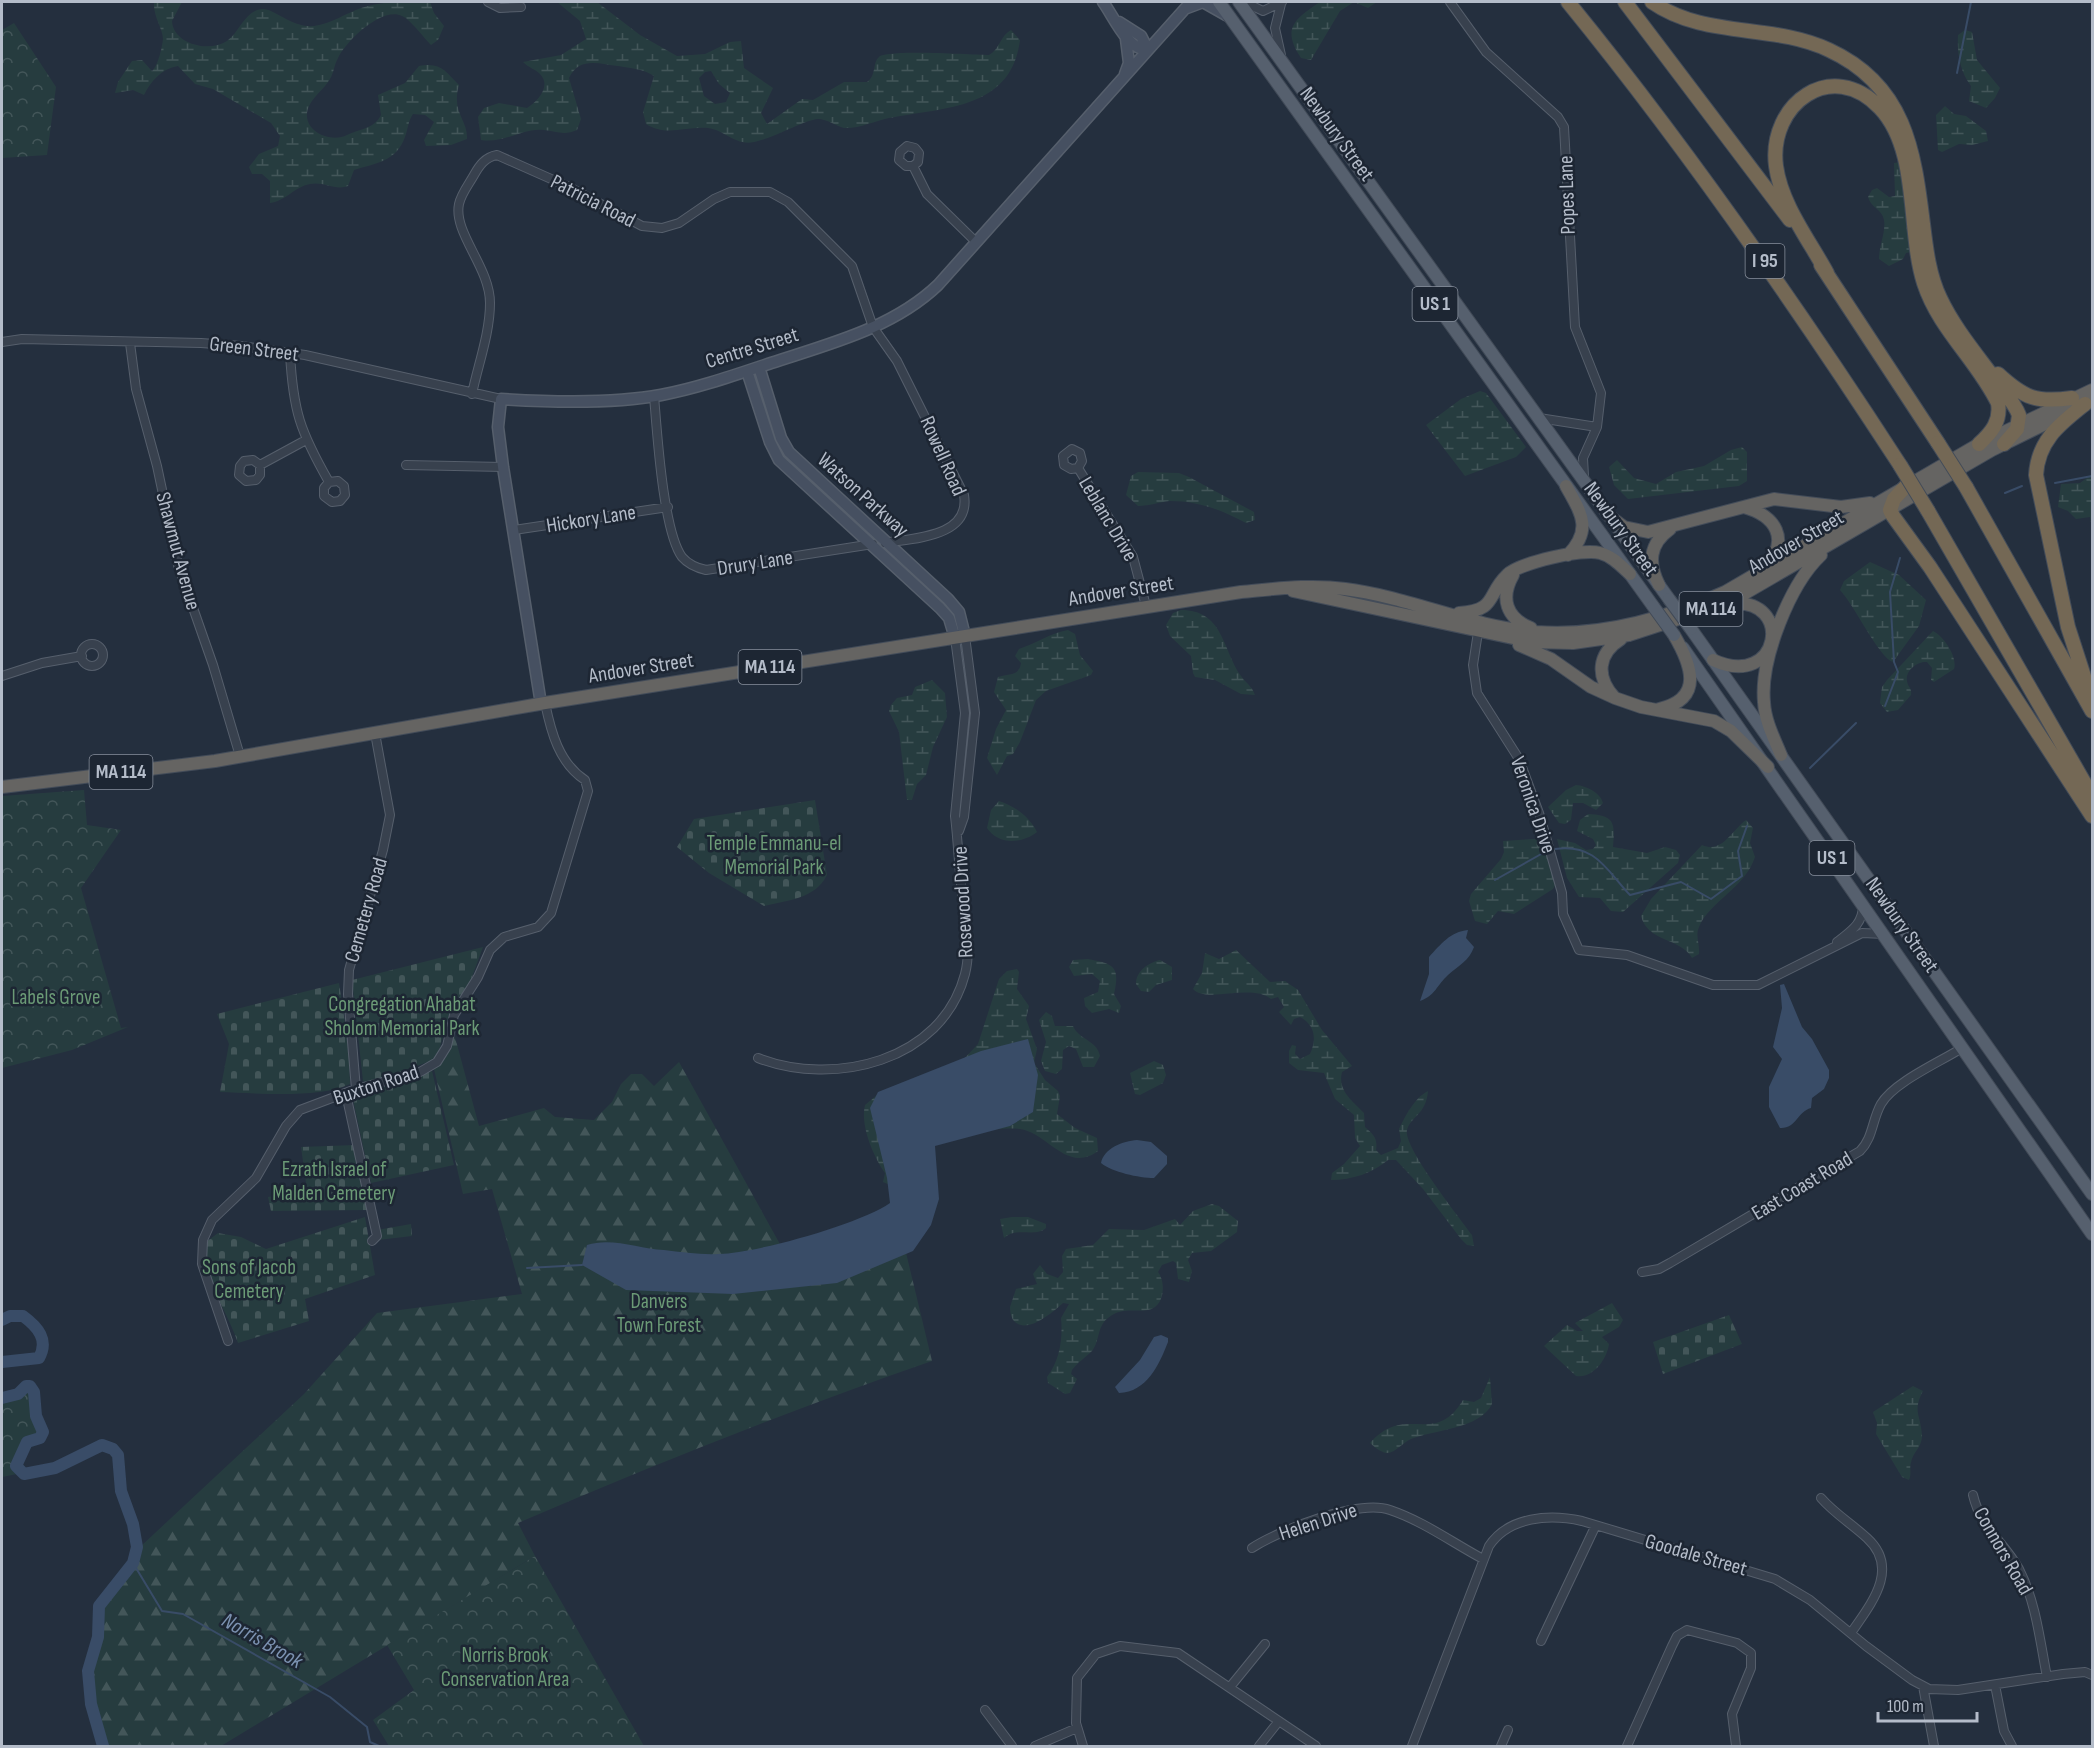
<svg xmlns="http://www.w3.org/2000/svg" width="2094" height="1748" font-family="'Sofia Sans Condensed',sans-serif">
<defs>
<pattern id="forest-firs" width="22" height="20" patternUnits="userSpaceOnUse" patternTransform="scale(1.5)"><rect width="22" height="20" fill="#263c3f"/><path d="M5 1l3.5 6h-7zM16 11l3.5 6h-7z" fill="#435659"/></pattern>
<pattern id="wetland-marsh" width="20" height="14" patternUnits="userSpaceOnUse" patternTransform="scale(1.5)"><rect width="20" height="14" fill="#263c3f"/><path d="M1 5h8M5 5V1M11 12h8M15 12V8" fill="none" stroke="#435659"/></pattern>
<pattern id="cemetery-stones" width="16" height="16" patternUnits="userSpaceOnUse" patternTransform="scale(1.5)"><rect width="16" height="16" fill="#263c3f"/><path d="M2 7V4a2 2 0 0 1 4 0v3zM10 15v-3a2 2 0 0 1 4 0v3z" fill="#435659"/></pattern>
<pattern id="park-crowns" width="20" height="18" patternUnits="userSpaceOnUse" patternTransform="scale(1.5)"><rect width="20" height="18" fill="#263c3f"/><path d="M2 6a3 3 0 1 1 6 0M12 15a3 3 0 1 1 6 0" fill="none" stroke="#435659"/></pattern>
</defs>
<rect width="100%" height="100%" fill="#242f3e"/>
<path fill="url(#forest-firs)" d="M452,1037h3l24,89 65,-18 11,9 39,3 18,-18 9,-18 10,-10h11l12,12 25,-24 107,193 110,-44 36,150c-141,49 -278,103 -414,162l17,33 -314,190h-118l-12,-42 -3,-33 10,-34v-26l13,-22 28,-32 1,-10 164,-153 73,-81 145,-19 -30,-105 -29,5 -29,-125 12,-12z"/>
<path fill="url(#wetland-marsh)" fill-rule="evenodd" d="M154,2h28l-10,19c1,23 37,32 55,20 13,-9 18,-31 36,-32 12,0 29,19 51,17 17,-2 32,-13 47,-18 23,-7 45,-7 69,-6l4,11 10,13 -6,14 -7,5c-7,-7 -21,-26 -29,-29 -20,-10 -56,25 -64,42 -4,7 -4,14 -8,21 -7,12 -21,20 -23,34 -2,20 25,30 40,22 12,-6 27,-6 34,-20l-3,-20 27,-12 14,-17c22,-4 26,5 40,19 -8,28 9,34 8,54l-16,6 -25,1 -2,-6 10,-18 -9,-7 -12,-1c-5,7 -5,15 -8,23 -9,25 -29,26 -51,33l-6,16c-13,5 -24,-5 -38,-2 -16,3 -24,17 -40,19v-22l-8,-7h-10l-3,-7 10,-13 19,-8 2,-10 -9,-13 -58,-34 -18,-5 -17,-18c-17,3 -27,15 -34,29l-11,-5 -18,3 3,-11 14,-21 10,-1 10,11c6,-5 10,-23 11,-32 0,-10 -10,-22 -9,-37z
M557,2h40l43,33 37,21 28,-2 25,-12 11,-1 3,27 29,20 -12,25 6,11 35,-25 11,1 31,-18h23c10,-7 5,-19 12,-25 9,-8 93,-2 110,-2 11,-6 11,-19 22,-25l9,10c-9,70 -76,67 -131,78 -14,3 -31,11 -45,10 -8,-2 -17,-9 -26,-9 -14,1 -46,20 -64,23 -19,4 -29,-12 -46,-14 -22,-2 -42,9 -62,-4l-3,-12 11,-36c-10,-7 -24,-8 -36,-10 -18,-2 -39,-10 -49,12l12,41 -4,11c-13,6 -21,1 -33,0 -20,-3 -40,14 -63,10l-3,-23 6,-9 15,-5 28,5c10,-6 25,-22 13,-34 -5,-5 -11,-6 -17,-12l38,-7 25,-16 -6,-18zM711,71l8,13 11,9 -4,9 -11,2 -11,-8 -5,-18 6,-6z
M1320,2h57l-9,6 -14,-6 -14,9 -29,49 -10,-2c-20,-30 -6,-39 19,-56z
M1965,30l7,2 5,28 23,28 -5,10 -9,10 -17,-7 2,-15c-11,-15 -14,-32 -13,-51z
M1945,106l9,8 12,2 20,15 2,10 -16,4 -13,-1 -17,8 -4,-2 -2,-35z
M1900,162l4,15 7,75 -5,1 -3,6 -14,7 -10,-7c0,-13 7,-27 5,-39 -2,-11 -13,-12 -16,-23l4,-7 5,-2 12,9 6,-1 -1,-33z
M1480,391l6,2 40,54 -10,10 -51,19 -39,-51 35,-26z
M1742,447l5,5v29l-8,5 -111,13 -14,-14 -5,-18 8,-7 17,18 22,6 20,-12 28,-6 27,-16z
M1138,472l41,1 10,4 65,35 1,8 -9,3c-24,-13 -48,-22 -76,-22 -11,1 -21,5 -32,5l-12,-11 5,-19z
M2092,474l-1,30 1,1v23l-2,-11 -14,2 -8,-8 -10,-4 3,-23 19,-1z
M1870,562l29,13 27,25 -7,26 -26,36c-14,-4 -38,-56 -53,-72l4,-9z
M1181,610c42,0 41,38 60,66 5,7 11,10 14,19l-14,-1 -26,-14 -20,-3 -2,-4 -2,-17 -21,-20 -4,-11 7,-12z
M1068,630l7,4 5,21 13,16 -2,4 -45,16 -10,9 -16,42 -7,12 -6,2 -10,19 -10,-17 9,-29 10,-19 -12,-18 4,-15c11,-4 21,0 23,-14l-6,-7 4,-7c18,-6 31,-16 49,-19z
M1933,631c11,5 25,27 21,38l-20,13 -3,-2 1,-12 -5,-6c-9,-1 -22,8 -20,19 1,7 5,6 4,14l-13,15 -11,2 -7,-9 2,-16 5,-7z
M932,680l13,13 2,24 -14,30 -7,28 -9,9 -5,16h-5l-8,-68 -10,-21 2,-6 6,-7 15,-3 3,-8z
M1576,785c10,1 24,7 27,18l-7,7 -13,-7h-10l-2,17 -6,4 -6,-1 -11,-16 18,-17z
M999,801c16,5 31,16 38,31 -15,12 -39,13 -50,-4l4,-18z
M1588,814c27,1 27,9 25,33l34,6 18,-6 11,3 4,5 -2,8 -55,49 -12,-1 -11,-13 -21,-1 -12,-19 -10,-39 18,4 11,7 7,-1 3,-4 -3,-6 -16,-8 3,-11z
M1746,820l7,8 -3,15 5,14c-10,31 -46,45 -56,70 -4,9 1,17 0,27l-7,4c-12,-21 -44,-15 -51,-42l10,-17 51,-54c20,9 29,-14 44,-25z
M1533,839h10l13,45 -3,5 -39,25 -16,-3 -11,13 -12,-3 -6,-20 2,-7 30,-35 3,-7 -1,-11z
M1236,950l34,32 15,-1 13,9 24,40 30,36 -10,6c-5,19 12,30 22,41l1,14c8,7 13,11 11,23l5,5 17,-7 3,-7 -2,-12c6,-12 15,-31 29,-38 -2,24 -17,25 -21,39 -4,17 53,88 65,105l2,11 -7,-1 -6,-6 -38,-50 -27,-29h-8c-15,13 -36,20 -57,20l1,-7 12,-9 16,-18 -5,-8 -1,-23 -19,-16 -11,-26 -26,-3 -9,-7v-12l3,-6 4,1 -1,8 5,5 10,-5c7,-15 5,-29 -10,-37l-6,2 -3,6 -12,-13 5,-5 -6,-10 -7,2c-20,-16 -65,5 -78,-10l9,-16 3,-20 14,6z
M1088,959c27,5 32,8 26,35l7,12 -2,7 -10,-4 -17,4 -7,-7 -1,-8 14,-6 2,-11 -8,-7 -18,2 -5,-9 4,-7z
M1160,960l12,7v13l-16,5 -7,7 -8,-1 -5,-7c0,-13 12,-21 24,-24z
M1017,969l2,3 -2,17 12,17 -3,13 11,30 -3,14 11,17 13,11 2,5 -3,18 18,14 22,10 1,13c-31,23 -50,-18 -78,-22 -22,-3 -65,7 -86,14l-25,50 -26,-11 2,-9c-12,-17 -25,-48 -20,-68l12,-10 86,-35 15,-16 21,-65 8,-8z
M1046,1012l6,4 3,10h18c6,14 24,14 27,30l-6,11h-11l-7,-18 -7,-3 -6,4 -1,19 -6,5 -11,-3 -4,-10 5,-19 -7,-22z
M1154,1061l9,4 3,10 -3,8 -23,12 -5,-1 -5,-21z
M1212,1204l7,2 19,15 -1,11 -26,19 -19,2 -4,7 4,11 -3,11 -11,-3 -2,-16 -3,-2 -11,4 -4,7c8,10 7,35 -10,38 -14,2 -27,-3 -40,8 -11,8 -8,23 -16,33 -7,7 -14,11 -20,19l-1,4 6,5 -7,14 -5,1 -17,-11 -1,-6c13,-17 16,-39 14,-59l8,-14 -6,-1c-10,9 -36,32 -49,18 -3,-3 -4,-10 -4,-14 2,-6 4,-12 6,-18l21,-5 -4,-10 7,-9 7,9 11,4 5,-6 -1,-16 4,-7 27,-4 16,-16 35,1 31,-11 5,6 13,-14z
M1012,1217h16l18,7v4c-11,10 -29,-2 -42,10l-4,-19z
M1612,1303l11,17 -4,7 -17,10 7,7c-2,15 -16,35 -33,32l-32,-30 23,-21 10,6h6l-8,-8z
M1490,1377l2,27c-12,25 -59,26 -81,35 -8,3 -16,15 -25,14 -5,-1 -12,-6 -16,-10 36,-41 64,5 93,-43l11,2 7,-4z
M1913,1386l10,5c-11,21 -2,24 -1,45 0,11 -9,16 -11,26 -2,7 1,11 -2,18l-7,-3 -26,-43 1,-11 -4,-11z"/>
<path fill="url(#cemetery-stones)" d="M815,800l12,75c-12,24 -39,25 -63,31l-55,-33 -32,-26 17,-28z
M483,947l-14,38 -20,30 -11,39 -5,6 -65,24 -5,-3 -11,-101z
M339,983l10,66 1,35c-32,15 -93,9 -130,8l9,-48 -12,-30z
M432,1071l22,94 -83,18 -19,-88z
M355,1145l14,65 -98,1 -3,-14 39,-7 -6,-43z
M365,1217l10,58 -70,24 4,22 -71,22c-10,-31 -38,-68 -32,-101l12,-9 23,4 25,12z
M411,1224l1,12 -34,4 -1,-10z
M1729,1315l13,29 -79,30 -10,-32z"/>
<path fill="url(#park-crowns)" d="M14,23l42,64 -9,68 -45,3v-128z
M84,790l3,35 34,5 -40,58 40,140 7,-1 -56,23 -70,18v-272z
M26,1386h4l4,6 2,24 7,16c-9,15 -23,7 -27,34l6,7 -20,4v-79l16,-4z
M535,1556l109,190h-255l-16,-26 41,-30 -27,-45z"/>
<path fill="#394c67" d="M1468,930l-2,8 8,9c-5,14 -15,18 -26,28 -11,10 -13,21 -28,26l9,-27v-17c12,-13 21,-25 39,-27z
M1784,984l18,43 10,12 17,31v8l-5,11 -12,9 -1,10c-14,4 -15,21 -31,20l-11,-21v-20l13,-28 -9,-12 9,-39 -2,-23z
M1028,1039l10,36 -5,37 -23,14 -75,20 4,53 -8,26 -18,26 -76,32 -104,11 -107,-4 -44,-25 5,-20c25,-8 52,4 77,5 18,2 37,5 55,4 38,-1 141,-30 171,-51l-3,-25 -17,-70 8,-16 103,-41z
M1137,1140l14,2 16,14v8l-13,14c-15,0 -42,-6 -53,-15 3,-15 22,-22 36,-23z
M1161,1335l7,3v4c-9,23 -21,50 -49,51l-4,-6 25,-27 14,-23z"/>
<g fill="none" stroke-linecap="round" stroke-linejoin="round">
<path stroke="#394c67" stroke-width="2" d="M1957,73l14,-71
M2055,483l37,-7
M2005,493l17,-7
M1885,706l13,-34 -4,-10 -4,-70 10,-34
M1810,768l46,-45
M1555,849c41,-6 52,22 75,46l51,-13 30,17 31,-23 -4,-25 9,-25
M1495,880l48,-27
M527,1268l55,-3
M133,1563l29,48 21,3 147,83 37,30 3,15 9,4"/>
<path stroke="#394c67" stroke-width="12" d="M2,1320l8,-4h13c15,11 26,24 16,42l-37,4
M2,1398l16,-4 8,-8h4l4,6 2,24 7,16 -3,6 -13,4 -11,24 8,8 31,-6 47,-23 11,4 5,6 3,36 12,33 4,23 -4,16 -34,43 -1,31 -10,34 3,33 12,42"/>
<defs>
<path id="minor" d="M488,2l12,6 21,-1
M1244,2l19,9 19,-9
M1450,2l36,50 72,65 6,10 11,200 26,66 -4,34 -14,31 1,18
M1281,55l-6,-27 6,-24
M913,166h-7l-7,-6 1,-8 7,-6 8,2 4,5 -1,9 -5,4 14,28 49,48
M2,342l20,-3 179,4 40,3 64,9 196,44
M130,343l6,46 21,77 21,99 35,100 27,91
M290,353c3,58 10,78 39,129l-5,6v8l8,6 8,-1 5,-6 -1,-9 -6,-5 -9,1
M472,394c6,-29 18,-61 18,-91 0,-36 -37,-70 -31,-99 2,-10 10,-20 15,-29 5,-9 11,-18 23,-20l70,31 75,40 20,2 17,-5 35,-24 16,-7h40l18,10 64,64 21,61 24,34 67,134c7,42 -50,43 -79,48
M654,396c3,35 9,135 28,161 6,7 15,11 24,13l167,-26
M1539,418l58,9
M260,465v10l-4,5 -10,1 -7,-6 1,-9 4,-5 9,-1 7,5 46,-25
M406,465l97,2
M1078,468l4,-7 -2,-8 -8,-4 -9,7 1,9 7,4 7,-1 55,89 13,49
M514,530l154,-23
M1478,632l-5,33 4,28 42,66 20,54 23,80 1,21 16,36 48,5 86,30h45l104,-52 22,1
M81 655a11 11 0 1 1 22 0a11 11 0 1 1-22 0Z
M2,676l40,-13 40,-7
M959,831l5,-14 11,-104 -10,-77
M1837,942c14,-11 26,-18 26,-37
M758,1058c75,29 184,4 207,-84 7,-27 -1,-54 -3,-81 -3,-26 -4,-51 -7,-77l10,-103 -10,-75
M356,1089l-8,-95 1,-24 34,-120 7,-35 -15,-82
M346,1094l31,142 -5,5
M1642,1272l17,-3 11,-6 190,-112c13,-13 12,-31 21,-47 13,-22 59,-42 81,-56
M228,1341l-26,-77 1,-24 9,-20 44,-42 30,-52 14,-16 56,-21 64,-17 17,-10 10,-16 7,-31 24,-38 12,-27 14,-13 34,-10 13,-14 37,-122 -3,-11c-26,-17 -34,-48 -40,-77
M1973,1495c8,34 30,45 46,74 17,33 21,72 28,108
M1821,1498c14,16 31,26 46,40 34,31 3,67 -16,95
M1252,1548c28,-18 106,-49 138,-38 33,11 63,33 93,49
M1541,1641l54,-114
M1995,1685l9,46 8,15
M1923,1686l11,60
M1230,1687l35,-43
M985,1710l27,36
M1035,1746l42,-18
M1083,1746l-7,-23 1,-45 19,-24 24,-8 58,7 138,93
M1259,1746l20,-25
M1412,1746l77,-200c20,-30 61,-32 93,-25l193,58 35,21 56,46 46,34 17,9 29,1 105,-16 22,-2 7,3
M1501,1746l7,-16
M1627,1746l45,-100 5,-10 10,-6 50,13 14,10v15l-19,46 4,32"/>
<path id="secondary" d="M1103,2c11,15 24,48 45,48
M1187,8l16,-6 23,13
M1119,22l22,14 7,14
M1125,74l4,-11 -3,-24
M759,367l22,71 8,14 159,147 11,13 6,24
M747,371l23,71 9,18 161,148 9,10 6,20
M541,704l-38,-237 -5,-40 3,-28c49,3 112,5 160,-4 37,-7 74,-20 110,-32 58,-19 122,-35 167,-78l253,-283"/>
<path id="primary" d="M1219,2l434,604
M1239,2l430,597
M1691,629l401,565
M1683,648l409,586"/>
<path id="trunk" d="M1566,486c15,27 27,43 2,69
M1744,507c32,9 46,32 22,60
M1608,515l16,12 24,5 126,-33 67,8 29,-4
M1513,575c-13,23 -7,43 18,53
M1659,585c-11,-22 -10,-41 11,-56
M1293,591l239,51 41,1 56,-8 101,-33 262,-152 100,-49
M1459,613c39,-3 27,-18 48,-38 12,-12 76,-27 93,-22 12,3 21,13 30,21
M1519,645l32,14 40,28 24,11 26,9 73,14 17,10 37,36
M1713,660c68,31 82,-64 17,-56
M1614,697c-18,-20 -17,-43 7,-58
M1659,709c46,-10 32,-45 15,-74
M1781,755c-7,-17 -16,-34 -17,-53 -4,-43 26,-118 57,-147
M2,787l213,-26 330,-58 696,-111c34,-3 70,-8 104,-3 64,8 126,38 191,43 65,5 131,-14 189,-40l254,-148 113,-54"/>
<path id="motorway" d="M1568,2c120,147 228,303 332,463
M1625,2l165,218
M1652,2c53,37 120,21 177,48 76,35 85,100 94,174 3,25 6,51 17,74 14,30 37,57 56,83 8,11 18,21 23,34l-2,14 -13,15
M1821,265l117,178
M1827,273c-18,-33 -46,-69 -51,-107 -8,-62 56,-109 104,-58 40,42 27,122 44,175 15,46 53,77 74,120 3,18 -6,29 -19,41
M1998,374c26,24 38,29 74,24
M2085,404c-25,20 -47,36 -49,71l32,152 24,74
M1907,485l-13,14 -4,11 3,6 37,51 162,249
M1966,487l126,224
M1928,511l164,285"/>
</defs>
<use href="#minor" stroke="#565f6c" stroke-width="10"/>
<use href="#secondary" stroke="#565f6c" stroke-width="13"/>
<use href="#primary" stroke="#414a57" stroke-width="14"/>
<use href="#trunk" stroke="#434c59" stroke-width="14"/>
<use href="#motorway" stroke="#434c59" stroke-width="16"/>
<use href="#minor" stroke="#38414e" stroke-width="8"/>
<use href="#secondary" stroke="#465061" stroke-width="10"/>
<use href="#primary" stroke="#56606e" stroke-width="12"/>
<use href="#trunk" stroke="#656462" stroke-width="12"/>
<use href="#motorway" stroke="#746855" stroke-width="14"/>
<defs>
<path id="primary-bridge" d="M1669,599l22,30
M1653,606l21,29"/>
<path id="motorway-bridge" d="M1938,443l28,44
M1900,465l28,46"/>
</defs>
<use href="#primary-bridge" stroke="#414a57" stroke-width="14" stroke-linecap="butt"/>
<use href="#motorway-bridge" stroke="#434c59" stroke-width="16" stroke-linecap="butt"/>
<use href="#primary-bridge" stroke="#56606e" stroke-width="12"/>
<use href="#motorway-bridge" stroke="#746855" stroke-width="14"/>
</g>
<g text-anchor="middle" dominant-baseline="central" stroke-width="5" stroke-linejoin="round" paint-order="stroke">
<g fill="#1d2633" stroke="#878f9c" stroke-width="1.5">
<rect x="1745.5" y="244" width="39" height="34" rx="4.5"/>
<rect x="1412.5" y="287" width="45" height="34" rx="4.5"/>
<rect x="1679.5" y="592" width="63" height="34" rx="4.5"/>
<rect x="738.5" y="650" width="63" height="34" rx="4.5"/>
<rect x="89.5" y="755" width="63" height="34" rx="4.5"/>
<rect x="1809.5" y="841" width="45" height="34" rx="4.5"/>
</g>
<g font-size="20" font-weight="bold" fill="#b4bcc9">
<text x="1765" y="261">I 95</text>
<text x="1435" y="304">US 1</text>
<text x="1711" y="609">MA 114</text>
<text x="770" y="667">MA 114</text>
<text x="121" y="772">MA 114</text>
<text x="1832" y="858">US 1</text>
</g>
<g font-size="21" fill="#b4bcc9" stroke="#1d2633">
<text transform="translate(1337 134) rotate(54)">Newbury Street</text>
<text transform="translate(1567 195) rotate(-92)">Popes Lane</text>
<text transform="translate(593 201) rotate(27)">Patricia Road</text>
<text transform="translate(752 348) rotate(-17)">Centre Street</text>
<text transform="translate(254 349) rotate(7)">Green Street</text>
<text transform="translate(943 456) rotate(66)">Rowell Road</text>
<text transform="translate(863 495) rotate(42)">Watson Parkway</text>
<text transform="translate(591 519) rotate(-9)">Hickory Lane</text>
<text transform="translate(1108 519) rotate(59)">Leblanc Drive</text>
<text transform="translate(1621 529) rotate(54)">Newbury Street</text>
<text transform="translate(1796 542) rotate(-30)">Andover Street</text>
<text transform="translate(178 551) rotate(75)">Shawmut Avenue</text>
<text transform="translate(755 563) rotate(-9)">Drury Lane</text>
<text transform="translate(1121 591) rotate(-9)">Andover Street</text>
<text transform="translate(641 668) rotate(-9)">Andover Street</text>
<text transform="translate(1533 805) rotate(71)">Veronica Drive</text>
<text transform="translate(963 902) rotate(-93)">Rosewood Drive</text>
<text transform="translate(366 910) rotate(-74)">Cemetery Road</text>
<text transform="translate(1902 925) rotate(55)">Newbury Street</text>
<text transform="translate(376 1085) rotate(-18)">Buxton Road</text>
<text transform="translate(1802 1186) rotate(-31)">East Coast Road</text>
<text transform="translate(1318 1522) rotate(-18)">Helen Drive</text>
<text transform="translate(2003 1551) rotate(60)">Connors Road</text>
<text transform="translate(1696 1555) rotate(16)">Goodale Street</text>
</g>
<g font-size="21" fill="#6b9a76" stroke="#1d2633">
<text x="774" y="843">Temple Emmanu-el<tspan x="774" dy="24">Memorial Park</tspan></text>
<text x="56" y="997">Labels Grove</text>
<text x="402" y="1004">Congregation Ahabat<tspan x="402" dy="24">Sholom Memorial Park</tspan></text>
<text x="334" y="1169">Ezrath Israel of<tspan x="334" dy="24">Malden Cemetery</tspan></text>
<text x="249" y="1267">Sons of Jacob<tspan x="249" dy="24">Cemetery</tspan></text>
<text x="659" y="1301">Danvers<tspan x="659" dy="24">Town Forest</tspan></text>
<text x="505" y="1655">Norris Brook<tspan x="505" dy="24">Conservation Area</tspan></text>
</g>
<g font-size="22" font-style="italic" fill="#7c92b1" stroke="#1d2633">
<text transform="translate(262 1641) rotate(30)">Norris Brook</text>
</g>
</g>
<rect width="2094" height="1748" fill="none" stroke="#b4bcc9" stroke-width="6"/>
<path d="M1878 1712v9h99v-9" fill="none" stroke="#b4bcc9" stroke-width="3"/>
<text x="1887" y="1712" font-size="18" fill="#b4bcc9" stroke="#1d2633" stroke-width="4.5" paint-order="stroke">100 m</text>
</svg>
